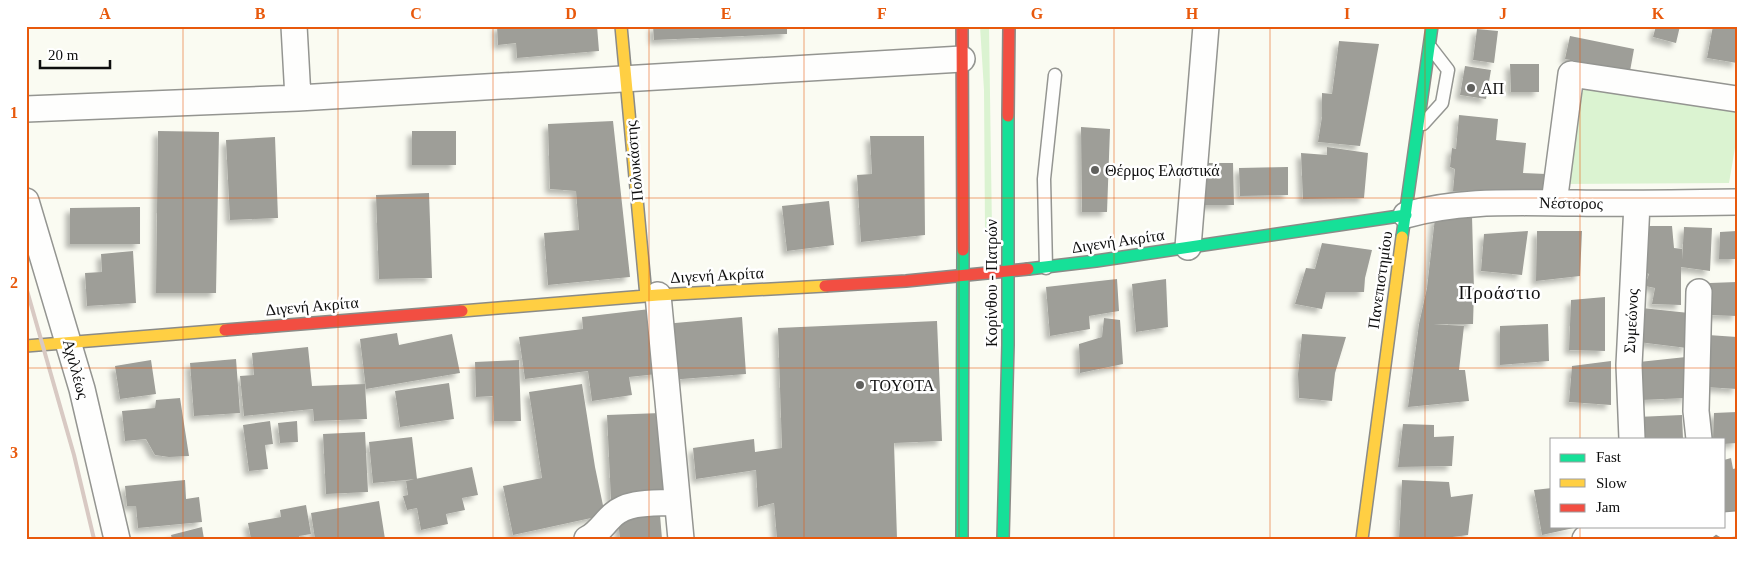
<svg xmlns="http://www.w3.org/2000/svg" width="1763" height="565" font-family="Georgia,serif">
<defs>
<filter id="shadow"><feDropShadow dx="-4.5" dy="4.5" stdDeviation="2.5" flood-color="#0004"/></filter>
</defs>
<rect width="100%" height="100%" fill="#fafbf2"/>
<path fill="#dbf3d1" d="M980,26h9l3,205h-7l-1,-141z
M1576,86l161,24v26l-8,47 -167,1z"/>
<path fill="#9e9e98" filter="url(#shadow)" d="M497,26h100l2,25 -82,7 -1,-15 -18,2z
M653,26h134v8l-133,6z
M1656,26h24l-4,17 -23,-6z
M1713,26h24v37l-30,-5z
M1477,29l21,2 -4,32 -21,-3z
M1570,36l64,13 -4,22 -65,-12z
M1339,41l40,3 -19,102 -42,-4 4,-25v-24l10,1z
M1510,64h29v28h-28z
M1465,66l26,4 -5,29 -26,-4z
M1459,115l39,4 -2,21 30,3 -3,30 23,1 -2,16 -91,1 2,-22 -5,-2 2,-19 4,1z
M613,121l17,156 -82,8 -4,-52 35,-3 -3,-39 -26,-2 -2,-65z
M1081,127l29,2 -3,83h-25z
M158,131l61,1 -3,161h-60z
M412,131h44v34h-44z
M870,136h54l1,99 -64,7 -4,-67 15,-1z
M275,137l3,81 -48,2 -4,-80z
M1327,147l41,6 -4,45 -61,1 -2,-46 26,2z
M1204,163h29l1,42h-33z
M1288,167v28l-48,1 -1,-28z
M429,193l3,85 -53,1 -3,-84z
M829,201l5,44 -47,6 -5,-45z
M140,207v37h-70v-36z
M1472,216l2,74 -1,34h-40l31,2 -5,44h6l4,31 -61,6 11,-83 8,-36 8,-70z
M1643,226h29l2,22 8,1v11l2,-33 28,1 -2,43 -29,-4v38l-29,-1 3,-16 -10,-2 4,-12 -9,-4z
M1528,231l-6,44 -41,-4 3,-37z
M1537,231h45l-2,45 -44,5z
M1737,231v28h-18l1,-27z
M1322,243l50,7 -7,28 -1,14h-38l-4,17 -27,-5 11,-36 9,1z
M133,251l3,52 -49,3 -2,-33 17,-1 -1,-18z
M1117,279l2,32 -30,5 1,13 -40,7 -4,-49z
M1166,279l2,48 -32,5 -4,-48z
M1737,282v34l-29,-1 2,-32z
M1605,297v54l-36,-1 2,-50z
M1642,308l47,5 -2,35 -49,-6z
M650,309l7,65 -28,3 3,18 -40,6 -4,-30 -63,8 -6,-42 64,-8 -1,-12z
M742,317l4,57 -77,6 -5,-56z
M1104,318l16,2 3,44 -43,9 -1,-29 23,-7z
M937,321l5,120 -48,2 3,96h-120l-3,-36 -16,4 -2,-37 -60,9 -3,-31 61,-9 1,13 27,-4 -4,-120z
M1548,324l1,37 -49,4v-39z
M397,333l2,12 53,-11 8,39 -94,16 -6,-50z
M1302,334l44,3 -11,36 -3,28 -33,-3 -1,-24z
M1708,335l29,2v52l-32,-2z
M308,347l4,39 53,-2 2,35 -53,2 -1,-12 -69,7 -4,-40 14,-1 -2,-22z
M1686,357l1,41 -46,2 -2,-38z
M236,359l4,54 -46,3 -4,-53z
M151,360l5,34 -36,5 -5,-33z
M519,360l2,61h-27l-1,-25 -17,1 -1,-35z
M1611,361v44l-42,-3 3,-36z
M449,383l5,36 -54,8 -5,-36z
M582,384l13,83 10,48 -92,20 -10,-49 39,-8 -13,-86z
M180,398l9,58 -20,1 -14,-2 -9,-16 -21,2 -3,-30 33,-3 1,-8z
M1737,412v31l-13,1v-5h-11l1,-26z
M661,413l5,83 -55,4 -4,-85z
M1682,415l1,24h-44l-2,-22z
M270,421l3,23 -8,1 3,24 -19,2 -6,-46z
M297,421l1,21 -18,1 -2,-20z
M1403,424l31,1v12l20,-1 -2,30 -54,1z
M365,432l3,60 -42,2 -3,-60z
M412,437l5,42 -44,4 -4,-41z
M1731,458l2,11 4,-1v43h-13v-51z
M472,467l6,28 -16,3 3,12 -19,4 2,10 -27,6 -4,-22 -10,2 -4,-14 5,-1 -2,-14z
M185,480l1,19 13,-2 3,25 -64,6 -2,-22h-9l-2,-20z
M1402,480l47,2 2,15 22,-3 -5,41 -31,4h-38z
M1552,488v38l26,1 -36,8 -8,-45z
M379,501l6,38h-70l-4,-26z
M306,505l5,29 -12,2 1,3h-49l-3,-16 33,-6 -1,-7z
M660,515l2,24h-42l-2,-19z
M202,527l2,12h-32l-1,-4z"/>
<g fill="none" stroke-linecap="round" stroke-linejoin="round">
<defs>
<path id="lane" d="M1423,124l19,-21 6,-33 -17,-22
M1046,268l-2,-89 11,-104"/>
<path id="street" d="M294,26l4,72
M26,109l272,-11 664,-39
M26,201l56,188 35,150
M1554,203l17,-129 166,25
M1406,215c56,-16 113,-12 171,-12 53,1 106,0 160,-1
M1188,247l18,-221
M1699,292l-3,119 3,28
M658,295l23,244
M1632,439l-3,-74 8,-161
M1724,525l13,-1
M587,539c11,-5 17,-16 26,-24 17,-15 43,-11 64,-13
M1585,539l122,-13"/>
<path id="fast" d="M1402,237l30,-211
M1028,269l68,-8 310,-46
M962,539l1,-289
M1003,539l5,-194v-229"/>
<path id="slow" d="M621,26l25,270
M462,311l196,-16 167,-9
M26,346l199,-16
M1362,539l40,-302"/>
<path id="jam" d="M962,26l1,224
M1008,116l1,-90
M825,286l81,-5 122,-12
M225,330l237,-19"/>
</defs>
<use href="#lane" stroke="#949591" stroke-width="15"/>
<use href="#street" stroke="#949591" stroke-width="28"/>
<use href="#fast" stroke="#8b8b87" stroke-width="14"/>
<use href="#slow" stroke="#8b8b87" stroke-width="14"/>
<use href="#jam" stroke="#8b8b87" stroke-width="14"/>
<use href="#lane" stroke="#fefefd" stroke-width="12"/>
<use href="#street" stroke="#fefefd" stroke-width="25"/>
<use href="#fast" stroke="#16e098" stroke-width="11"/>
<use href="#slow" stroke="#ffcf43" stroke-width="11"/>
<use href="#jam" stroke="#f24e42" stroke-width="11"/>
<path stroke="#d8c9c3" stroke-width="4" d="M26,287l48,168 20,84"/>
</g>
<path fill="none" stroke="#e8590c" stroke-width="1" stroke-opacity="0.55" d="M183,26v513M338,26v513M493,26v513M649,26v513M804,26v513M959,26v513M1114,26v513M1270,26v513M1425,26v513M1580,26v413M26,198h1711M26,368h1711M1580,526v13"/>
<g fill="#61615e" stroke="#fff" stroke-width="2">
<circle cx="1471" cy="88" r="5"/>
<circle cx="1095" cy="170" r="5"/>
<circle cx="860" cy="385" r="5"/>
</g>
<g text-anchor="middle" dominant-baseline="central" stroke-width="5" stroke-linejoin="round" paint-order="stroke">
<g font-size="16" fill="#0e0e0e" stroke="#fff" text-anchor="start">
<text x="1481" y="88">ΑΠ</text>
<text x="1105" y="170">Θέρμος Ελαστικά</text>
<text x="870" y="385">TOYOTA</text>
</g>
<g font-size="16" fill="#0e0e0e" stroke="#fff">
<text transform="translate(634 161) rotate(-95)">Πολυκάστης</text>
<text transform="translate(1571 203) rotate(1)">Νέστορος</text>
<text transform="translate(1118 241) rotate(-8)">Διγενή Ακρίτα</text>
<text transform="translate(717 275) rotate(-3)">Διγενή Ακρίτα</text>
<text transform="translate(1380 280) rotate(-82)">Πανεπιστημίου</text>
<text transform="translate(991 283) rotate(-90)">Κορίνθου - Πατρών</text>
<text transform="translate(312 306) rotate(-5)">Διγενή Ακρίτα</text>
<text transform="translate(1631 321) rotate(-87)">Συμεώνος</text>
<text transform="translate(76 369) rotate(75)">Αχιλλέως</text>
</g>
<g font-size="19" letter-spacing="1" fill="#0e0e0e" stroke="#fff">
<text x="1500" y="292">Προάστιο</text>
</g>
</g>
<rect width="1763" height="565" fill="none" stroke="#ffffff" stroke-width="55"/>
<rect x="1550" y="438" width="175" height="90" fill="#ffffff" stroke="#9f9f9f"/>
<rect x="1560" y="454" width="25" height="8" fill="#16e098" stroke="#9f9f9f"/>
<text x="1596" y="462" font-size="15" fill="#0e0e0e">Fast</text>
<rect x="1560" y="479" width="25" height="8" fill="#ffcf43" stroke="#9f9f9f"/>
<text x="1596" y="488" font-size="15" fill="#0e0e0e">Slow</text>
<rect x="1560" y="504" width="25" height="8" fill="#f24e42" stroke="#9f9f9f"/>
<text x="1596" y="512" font-size="15" fill="#0e0e0e">Jam</text>
<path d="M40 60v8h70v-8" fill="none" stroke="#0e0e0e" stroke-width="2.5"/>
<text x="48" y="60" font-size="15" fill="#0e0e0e" stroke="#ffffff" stroke-width="4" paint-order="stroke">20 m</text>
<rect x="28" y="28" width="1708" height="510" fill="none" stroke="#e8590c" stroke-width="2"/>
<g font-size="16" text-anchor="middle" font-weight="bold" fill="#e8590c">
<text x="105" y="19">A</text>
<text x="260" y="19">B</text>
<text x="416" y="19">C</text>
<text x="571" y="19">D</text>
<text x="726" y="19">E</text>
<text x="882" y="19">F</text>
<text x="1037" y="19">G</text>
<text x="1192" y="19">H</text>
<text x="1347" y="19">I</text>
<text x="1503" y="19">J</text>
<text x="1658" y="19">K</text>
<text x="14" y="118">1</text>
<text x="14" y="288">2</text>
<text x="14" y="458">3</text>
</g>
</svg>
